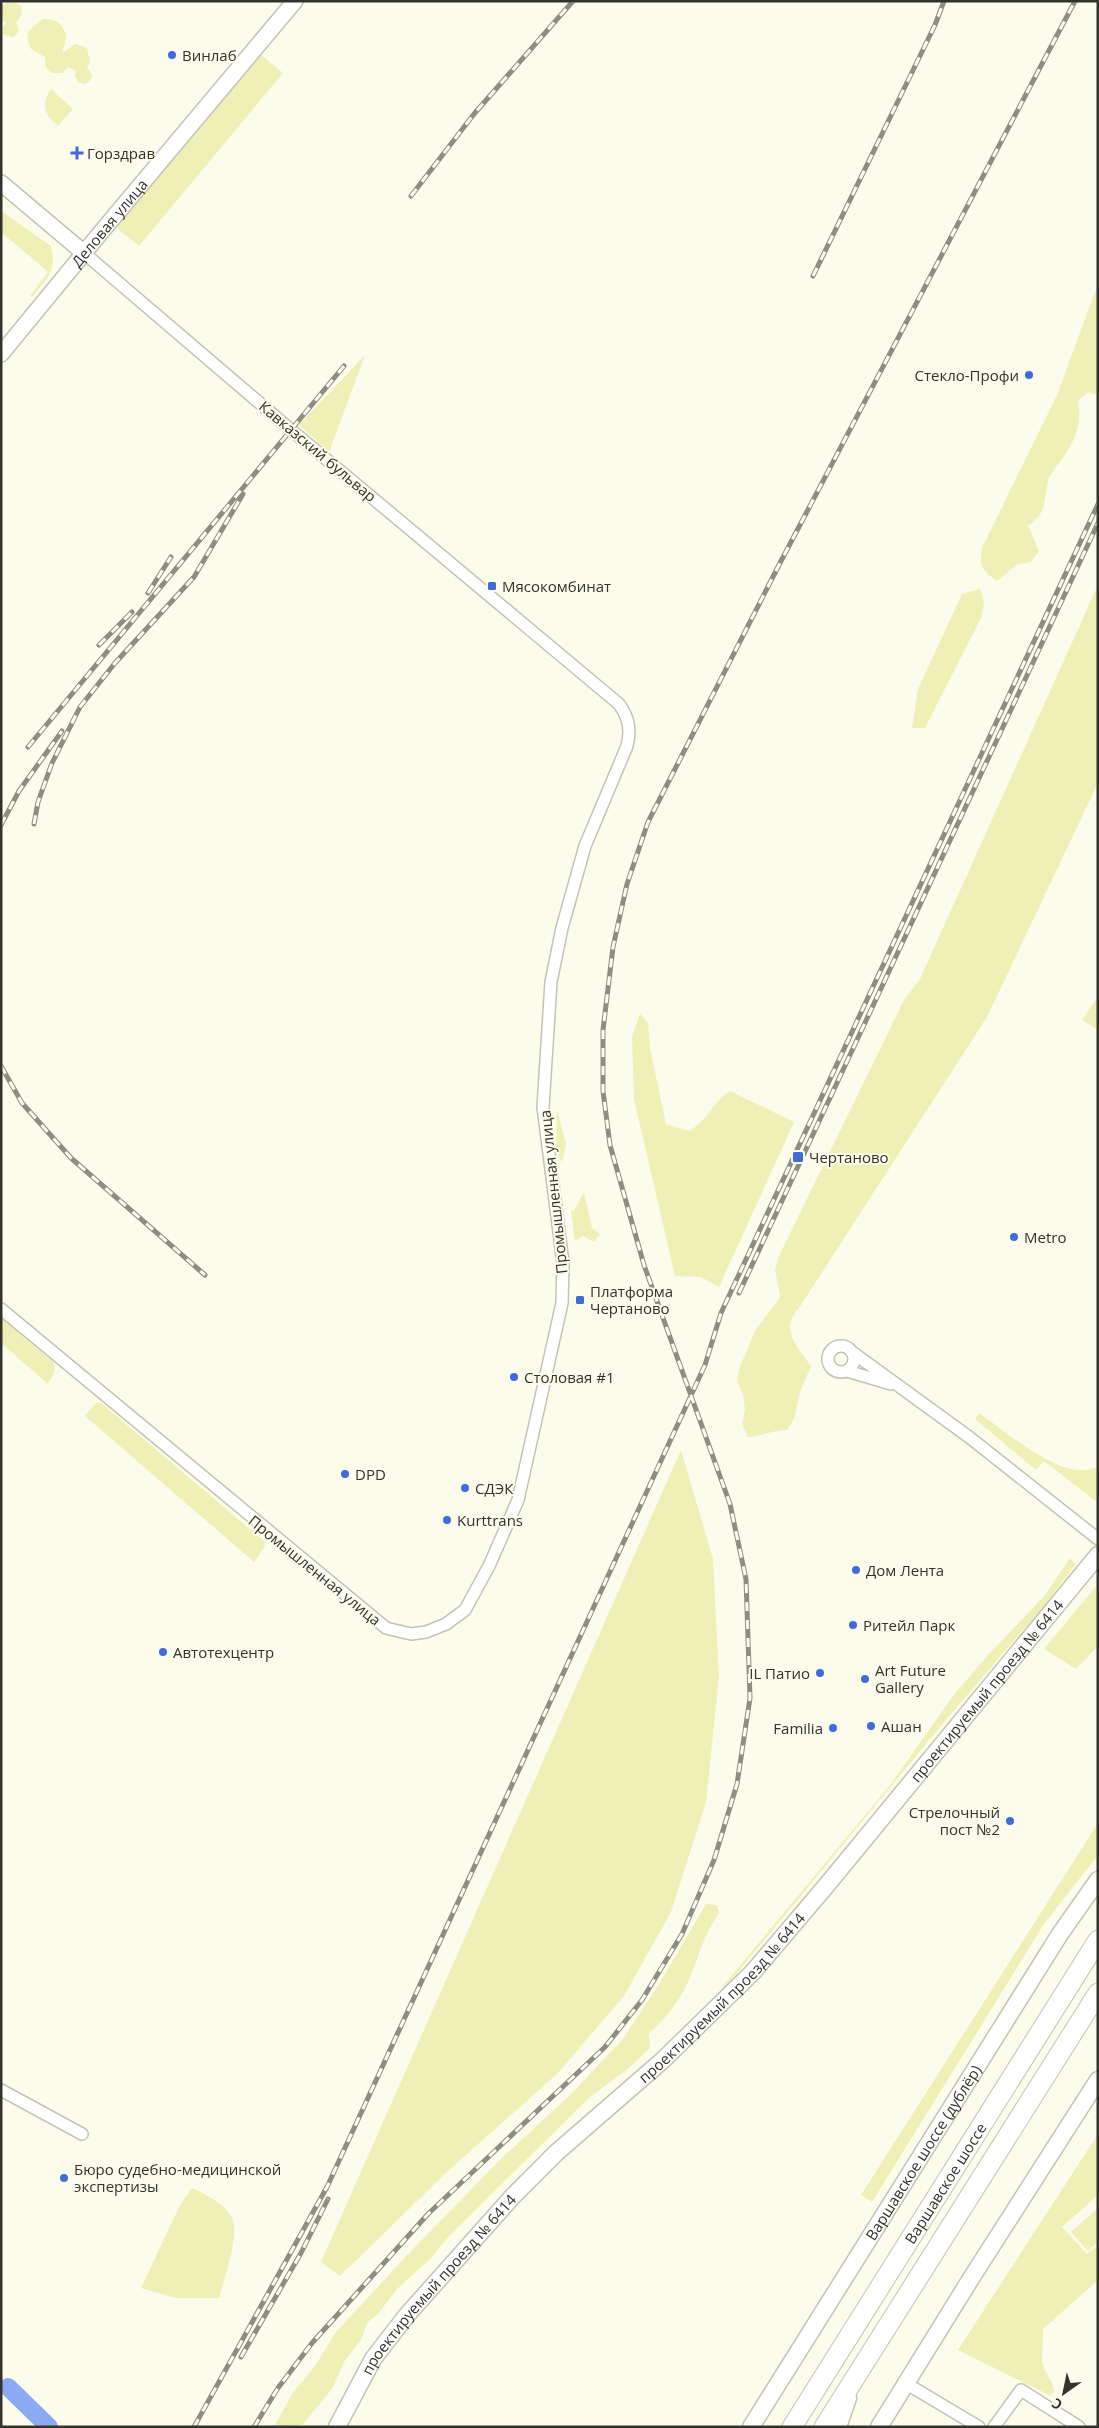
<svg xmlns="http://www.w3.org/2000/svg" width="1099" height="2428" font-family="'Open Sans',sans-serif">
<rect width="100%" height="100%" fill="#fcfcec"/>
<path fill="#eef0b5" d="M14,2l7,4 1,8 -6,9 3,8 -6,7 -10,-4v-7l3,-4 -5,-5v-11l5,-4z
M42,19c19,-2 30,15 20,31l2,2 11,-8 12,4 3,14 -3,5 5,8 -2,6 -6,3 -6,-2 -3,-6 1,-5 -8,-4 -6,6h-9l-7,-5 -1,-11 -14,-8c-9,-19 1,-19 11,-30z
M260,54l23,19 -144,173 -20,-16 -2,-7z
M51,89l22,20 -15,17c-14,-11 -17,-22 -7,-37z
M1,211l50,35c6,25 -4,33 -19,51l-2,-1 18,-24 -47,-40z
M1098,284v111l-10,-3 -10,9c4,23 -2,38 -16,58 -4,6 -10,12 -13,19 -7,23 1,32 -21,48l11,25 -8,11 -13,2 -21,17c-15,-10 -18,-15 -15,-33l75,-153z
M365,355l-36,97 -30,-27z
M1098,585v198l-111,234 -188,291c-20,21 -2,38 12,58l-11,26 -6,27 -7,11c-14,0 -24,6 -39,7l-6,-13 3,-14 -2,-15 -6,-13 2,-13 16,-38 25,-34 -5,-27 3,-12 126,-258 16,-21z
M980,589l4,13 -2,14 -57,112h-13l6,-39 44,-95z
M1098,996v34l-16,-10z
M640,1014l8,8 2,26 16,76 23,7c18,-9 24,-30 41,-40l64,31 -75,165 -18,-10 -26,-1 -41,-177 -2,-62z
M557,1109l9,35 -4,19 -6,-14z
M584,1192l8,36 8,6 -6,8 -11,-6 -8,5 -4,-30h3z
M1,1318l53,45 1,8 -7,13 -47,-41z
M96,1403h5l163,138 1,5 -11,16 -169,-146z
M979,1413c27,18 87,73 119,53v37l-54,-42 -8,9 -61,-51z
M681,1450l32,109 6,118 -13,125 -35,110 -47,84 -67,78 -107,95 -110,107 -19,-14z
M1070,1558l6,6 -34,44 -97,113 -221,268 -2,-2 169,-203 62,-88 34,-40 58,-61z
M1098,1584v62l-22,23 -32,-20z
M1098,1823v32l-54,69 -172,278 -11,-7z
M706,1904l11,1 2,8c-16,22 -21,47 -32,71 -9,19 -23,36 -38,50l1,14 -21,20 -40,30 -140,138 -19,23 -33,30 -19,25 -11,9 -5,15 -18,24 -12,27 -30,36 -28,2 18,-33 23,-28 21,-34 75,-81 91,-93 69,-64 52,-55 36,-55z
M1098,2134v61l-36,32 25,27 11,-9v35l-55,49 -1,34 13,27 -4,6 -93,-46z
M192,2188c12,5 34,17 40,30 8,17 -8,61 -13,80h-44l-34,-10 39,-83z
M1098,2208v34l-10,9 -17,-19z"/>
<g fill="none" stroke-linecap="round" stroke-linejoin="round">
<path stroke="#8baaf1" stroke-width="18" d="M8,2387l41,40"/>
<defs>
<path id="minor" d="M1,1309l385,319 25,6 15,-2 20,-8 19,-14 24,-44 29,-66 44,-197 1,-40 -20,-156 8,-125 11,-54 23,-82 42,-100c4,-16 2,-28 -8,-42l-329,-275 -206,-176
M828 1359a13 13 0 1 1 26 0a13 13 0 1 1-26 0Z
M852,1352l117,85 129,102
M847,1371l44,13
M1,2090l81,44
M907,2384l72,43
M994,2427l27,-37 58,37"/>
<g id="tertiary">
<path d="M1,183l83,70"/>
<path id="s1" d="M1,354l101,-123 193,-230"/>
</g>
<g id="secondary">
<path id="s2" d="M337,2427l36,-68 34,-44 106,-119 43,-43 107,-93 90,-88 73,-86 272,-331"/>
<path id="s3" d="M751,2427l309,-493 38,-54"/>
<path d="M838,2427l10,-29"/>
<path d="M879,2427l91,-147 128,-200"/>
</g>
<g id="primary">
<path id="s4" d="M792,2427l306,-487"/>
<path d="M824,2427l274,-434"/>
</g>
</defs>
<use href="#minor" stroke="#c3c4b4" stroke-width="14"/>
<use href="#tertiary" stroke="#c3c4b4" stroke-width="18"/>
<use href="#secondary" stroke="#c3c4b4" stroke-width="19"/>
<use href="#primary" stroke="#c3c4b4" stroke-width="21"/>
<use href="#minor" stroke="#fff" stroke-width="11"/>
<use href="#tertiary" stroke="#fff" stroke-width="15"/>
<use href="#secondary" stroke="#fff" stroke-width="16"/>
<use href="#primary" stroke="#fff" stroke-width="19"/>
<defs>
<path id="rail" d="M411,196l63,-82 99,-113
M813,276l122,-251 9,-24
M148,593l23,-36
M99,645l33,-33
M28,747l316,-381
M34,824l4,-22 14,-39 28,-56 35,-44 79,-86 49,-83
M1,825l18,-34 43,-60
M1,1066l21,37 49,55 134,117
M739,1293l359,-770
M241,2357l60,-104 27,-54
M194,2427l133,-240 378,-822 16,-52 377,-809
M254,2427l24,-39 34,-45 116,-129 177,-167 37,-47 40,-66 32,-74 23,-76 13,-86 -4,-119 -16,-75 -86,-239 -34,-120 -7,-54v-61l10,-83 14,-63 21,-62 132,-259 295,-562"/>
</defs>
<use href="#rail" stroke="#8d8d82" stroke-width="5"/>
<use href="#rail" stroke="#fcfcec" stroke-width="3" stroke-dasharray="9" stroke-linecap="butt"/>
</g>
<g fill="#416adb" stroke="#fcfcec" stroke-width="2">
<circle cx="172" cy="55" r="5"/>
<path d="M74.5 145.5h5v5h5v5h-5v5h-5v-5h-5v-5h5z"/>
<circle cx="1029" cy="375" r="5"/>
<rect x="487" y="581" width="10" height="10" rx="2.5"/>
<rect x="792" y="1151" width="12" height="12" rx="2.5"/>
<circle cx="1014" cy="1237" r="5"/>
<rect x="575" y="1295" width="10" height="10" rx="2.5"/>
<circle cx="514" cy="1377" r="5"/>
<circle cx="345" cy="1474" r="5"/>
<circle cx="465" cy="1488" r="5"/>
<circle cx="447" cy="1520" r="5"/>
<circle cx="856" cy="1570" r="5"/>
<circle cx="853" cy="1625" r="5"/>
<circle cx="163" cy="1652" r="5"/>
<circle cx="820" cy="1673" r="5"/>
<circle cx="865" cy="1679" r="5"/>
<circle cx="871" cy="1726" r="5"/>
<circle cx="833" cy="1728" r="5"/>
<circle cx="1010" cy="1821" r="5"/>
<circle cx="64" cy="2178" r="5"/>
</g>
<g text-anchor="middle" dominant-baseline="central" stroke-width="4" stroke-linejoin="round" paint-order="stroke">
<g font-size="15" fill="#33332d" stroke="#fcfcec" text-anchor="start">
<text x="182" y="55">Винлаб</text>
<text x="87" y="153">Горздрав</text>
<text x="1019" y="375" text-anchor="end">Стекло-Профи</text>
<text x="502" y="586">Мясокомбинат</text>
<text x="809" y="1157">Чертаново</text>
<text x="1024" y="1237">Metro</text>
<text x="590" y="1291">Платформа<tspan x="590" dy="17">Чертаново</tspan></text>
<text x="524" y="1377">Столовая #1</text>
<text x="355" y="1474">DPD</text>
<text x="475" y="1488">СДЭК</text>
<text x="457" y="1520">Kurttrans</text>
<text x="866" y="1570">Дом Лента</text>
<text x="863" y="1625">Ритейл Парк</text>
<text x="173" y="1652">Автотехцентр</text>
<text x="875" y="1670">Art Future<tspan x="875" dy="17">Gallery</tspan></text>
<text x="810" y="1673" text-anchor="end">IL Патио</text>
<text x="881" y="1726">Ашан</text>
<text x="823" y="1728" text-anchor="end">Familia</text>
<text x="1000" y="1812" text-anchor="end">Стрелочный<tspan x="1000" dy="17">пост №2</tspan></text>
<text x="74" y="2169">Бюро судебно-медицинской<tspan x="74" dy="17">экспертизы</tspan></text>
</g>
<g font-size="15" fill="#33332d" stroke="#fcfcec">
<text stroke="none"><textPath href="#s1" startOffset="170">Деловая улица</textPath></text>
<text transform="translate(318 451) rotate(40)">Кавказский бульвар</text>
<text transform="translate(553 1192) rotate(-96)">Промышленная улица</text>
<text transform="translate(315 1570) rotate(39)">Промышленная улица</text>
<text stroke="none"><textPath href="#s2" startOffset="986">проектируемый проезд № 6414</textPath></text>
<text stroke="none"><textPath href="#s2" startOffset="580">проектируемый проезд № 6414</textPath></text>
<text stroke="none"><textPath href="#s3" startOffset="324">Варшавское шоссе (дублёр)</textPath></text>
<text stroke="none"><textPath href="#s4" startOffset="288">Варшавское шоссе</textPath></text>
<text stroke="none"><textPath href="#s2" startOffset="176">проектируемый проезд № 6414</textPath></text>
</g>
</g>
<rect width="1099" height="2428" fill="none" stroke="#33332d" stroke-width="5"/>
<g transform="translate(1064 2393) rotate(213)" stroke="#fcfcec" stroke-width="4" paint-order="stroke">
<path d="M0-4L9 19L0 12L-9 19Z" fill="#33332d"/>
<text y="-8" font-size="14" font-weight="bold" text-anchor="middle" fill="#33332d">С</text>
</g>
</svg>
